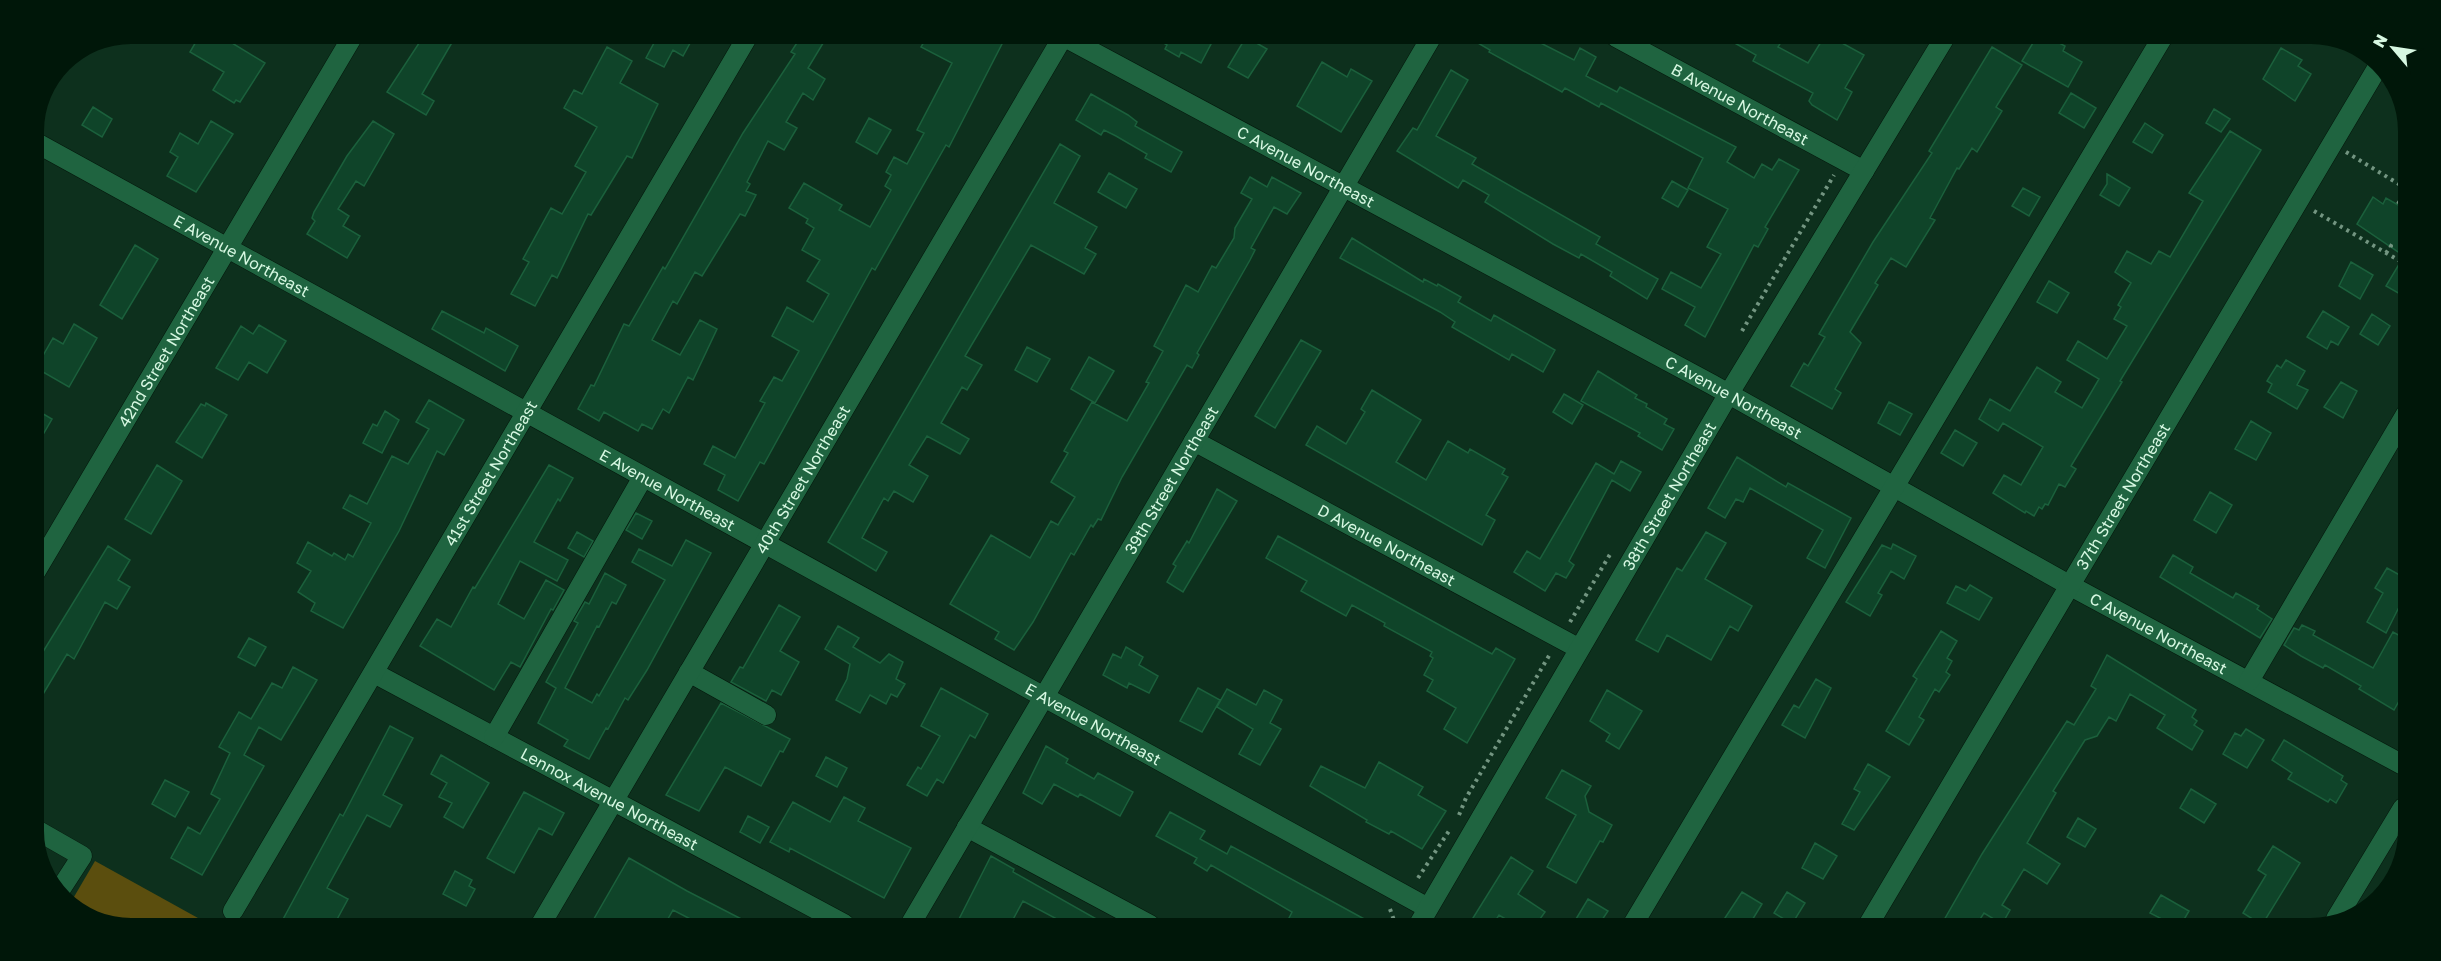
<svg xmlns="http://www.w3.org/2000/svg" width="2441" height="961" font-family="'Golos Text',sans-serif">
<rect width="100%" height="100%" fill="#0d301d"/>
<path fill="#5b4e0e" d="M95,861l112,62h-108l-28,-21z"/>
<path fill="#0f4429" stroke="#1b603c" stroke-width="1.5" d="M201,33h30l-4,7 38,23 -25,39 -4,-2 -2,3 -21,-13 11,-18 -34,-20z
M425,34h32l-35,60 12,7 -8,14 -39,-23z
M644,34h51l-12,22 -10,-6 -9,17 -18,-9 9,-17z
M802,35h26l-20,33 17,11 -12,21 -10,-7 -17,29 11,6 -13,22 -16,-9 -21,41 3,2 -4,7 10,4 -11,21 -5,-2 -38,62 -7,-4 -18,32 -4,-3 -21,39 28,15 20,-35 17,9 -24,51 -5,-3 -19,36 -6,-4 -11,20 -10,-5 -4,7 -34,-19 -5,9 -21,-12 13,-24 3,1 30,-62 5,2 34,-59 2,2 78,-136 52,-79 -4,-2z
M928,35h66l10,5 -55,107 -3,-2 -71,125 -3,-2 -108,196 -4,-2 -22,39 -20,-11 7,-15 -21,-11 9,-18 22,12 30,-55 -5,-2 14,-24 8,4 17,-30 -27,-15 15,-29 26,15 16,-28 -22,-13 13,-21 -18,-10 12,-22 -8,-5 2,-4 -19,-11 15,-25 38,22 -3,5 31,17 21,-37 -6,-4 6,-11 -5,-3 8,-15 13,7 17,-31 -7,-3 35,-67 -31,-16z
M1151,35l44,1 16,8 -10,19 -20,-11 -2,5 -14,-8 2,-4z
M1466,36h61l47,24 6,-12 16,9 -10,19 31,16 3,-5 116,60 -9,15 27,16 8,-14 10,6 7,-11 20,11 -34,57 3,2 -10,18 -4,-2 -49,92 -20,-12 10,-18 -33,-18 9,-17 30,16 20,-34 -14,-7 21,-38 -40,-21 15,-30 -102,-55 -2,4 -34,-19 -3,4 -73,-40 1,-2z
M1246,37l21,12 -19,29 -20,-11z
M1724,37h60l-6,10 30,16 16,-26 18,6 22,12 -19,33 7,4 -15,28 -25,-15 -3,-4 4,-8 -60,-32 3,-6z
M2036,38h14l15,8 -2,5 19,11 -14,25 -46,-26z
M607,47l25,14 -12,22 38,21 -26,54 -5,-2 -36,59 -3,-1 -31,64 -5,-3 -17,31 -24,-12 18,-32 -6,-3 28,-51 11,6 24,-42 -11,-6 22,-39 -33,-19 10,-18 8,4z
M1992,47l30,18 -26,42 6,4 -25,41 -5,-4 -13,21 -2,-1 -27,50 5,2 -29,47 -15,-9 -16,25 3,2 -28,47 11,11 -26,46 6,4 -9,16 -41,-23 13,-23 4,3 17,-29 -6,-3 54,-92 59,-89 -3,-2z
M2281,48l21,12 -4,6 13,8 -16,27 -32,-22z
M1322,62l25,15 4,-8 21,12 -31,51 -44,-26z
M1451,70l17,10 -32,56 40,22 -4,6 128,73 -4,7 62,35 -11,20 -37,-23 2,-4 -31,-18 -2,4 -26,-14 -68,-42 4,-7 -26,-15 -5,8 -61,-37 16,-23 4,2z
M2071,93l25,15 -12,20 -25,-15z
M1091,94l37,21 9,7 -2,4 47,26 -11,20 -26,-14 2,-4 -31,-18 -12,-6 -3,5 -25,-15z
M93,107l19,12 -10,18 -20,-12z
M2214,109l16,10 -9,13 -15,-9z
M869,118l22,12 -14,24 -21,-12z
M211,121l22,13 -37,58 -29,-16 11,-19 -8,-5 10,-19 18,11z
M373,121l21,13 -30,52 -8,-5 -18,28 11,7 -6,10 17,10 -13,22 -40,-24 8,-13 -3,-3 2,-6 33,-56z
M2145,123l18,12 -11,18 -19,-11z
M2230,131l31,19 -141,231 2,1 -51,84 5,3 -11,18 -6,-3 -11,21 -3,-1 -3,5 -3,-2 -5,9 -8,-5 -1,2 -32,-20 11,-18 17,10 22,-38 -40,-24 -5,8 -19,-12 11,-20 20,12 27,-44 24,15 -6,10 27,16 17,-29 -32,-19 11,-19 29,18 20,-33 -13,-7 7,-12 -3,-2 13,-22 -16,-11 12,-21 24,13 8,-13 11,6 33,-56 -14,-8z
M1060,144l20,12 -26,47 43,24 -12,21 11,6 -12,20 -53,-29 -66,111 17,9 -15,25 -5,-3 -21,36 28,16 -9,15 -33,-18 -18,29 19,11 -15,26 -19,-11 -6,10 -4,-3 -22,40 25,14 -11,19 -48,-29z
M1109,173l28,16 -11,19 -28,-16z
M2107,174l23,14 -11,18 -19,-11 7,-11z
M1250,177l17,10 5,-10 29,16 -14,21 -13,-7 -23,41 4,2 -5,10 -53,93 2,2 -7,13 -5,-3 -65,112 -21,43 -3,-1 -5,8 -2,-2 -17,30 -3,-2 -38,69 -19,28 -19,-11 4,-7 -49,-28 41,-69 39,23 21,-37 7,4 17,-28 -24,-15 17,-29 -4,-2 28,-49 35,19 22,-38 -3,-1 17,-31 -9,-5 32,-61 12,7 14,-26 4,2 18,-30 1,-10 17,-29 -11,-6z
M1672,181l16,9 -10,17 -16,-9z
M2023,188l17,9 -11,19 -17,-10z
M2373,197l10,7 3,-6 21,12v88l-21,-12 18,-30 -47,-32z
M1352,238l71,44 1,-3 13,7 1,-2 23,13 -3,5 33,19 3,-6 61,35 -12,22 -31,-18 -3,6 -57,-33 3,-5 -15,-10 -100,-54z
M135,245l23,14 -36,60 -22,-14z
M2351,262l22,13 -13,24 -21,-13z
M2049,281l20,12 -12,20 -20,-11z
M442,311l42,22 2,-5 32,18 -13,25 -73,-42z
M2323,311l26,16 -11,18 -7,-4 -4,8 -20,-12z
M2372,314l18,12 -12,19 -18,-11z
M74,324l23,14 -28,49 -33,-19 17,-30 10,6z
M259,325l27,16 -19,32 -18,-11 -11,18 -22,-12 25,-42 12,8z
M1301,340l20,11 -46,77 -20,-12z
M1027,347l23,12 -13,23 -22,-12z
M1089,357l25,14 -19,32 -24,-14z
M2286,360l19,11 -8,14 11,5 -11,19 -29,-17 4,-8 -5,-3 10,-16 4,3z
M1598,371l39,24 -2,3 12,6 -1,3 21,12 -3,5 10,5 -12,21 -24,-14 2,-3 -59,-32z
M2341,382l16,9 -14,27 -19,-11z
M1372,390l49,30 -25,42 30,18 22,-39 20,12 2,-4 35,20 -3,5 6,3 -22,38 9,5 -13,25 -176,-100 11,-19 29,18 19,-32 -4,-3z
M1564,394l19,11 -11,19 -19,-12z
M429,400l35,20 -20,35 -7,-4 -38,80 -56,97 -32,-17 4,-8 -17,-11 13,-21 -14,-8 11,-21 24,14 2,-3 11,7 3,-6 5,3 18,-34 -28,-15 7,-13 17,9 25,-48 16,8 21,-35 -13,-7z
M1889,402l23,12 -12,21 -22,-12z
M206,403l21,12 -25,43 -26,-16 25,-38 4,2z
M33,408l19,11 -19,33z
M385,411l14,9 -17,33 -19,-10 10,-19 4,2z
M2251,421l20,12 -15,27 -21,-11z
M1955,430l22,13 -14,23 -22,-13z
M1737,457l49,30 2,-4 63,35 -26,50 -18,-10 16,-28 -73,-42 -7,14 -7,-3 -11,19 -17,-10z
M1621,461l20,11 -11,19 -18,-11 -43,81 5,4 -8,13 -10,-5 -11,18 -31,-19 13,-21 13,8 56,-96 18,11z
M157,465l25,16 -31,53 -26,-15z
M549,465l24,13 -13,23 -2,-2 -24,43 34,18 -11,21 -37,-20 -22,43 26,15 22,-39 18,10 -11,20 -2,-1 -31,58 -9,-5 -17,28 -74,-44 17,-27 14,8 22,-40 2,1z
M1217,489l20,12 -54,91 -16,-10 9,-16 -3,-2 14,-23 2,2z
M2210,492l22,13 -16,28 -22,-13z
M636,513l16,8 -10,18 -16,-9z
M577,532l16,9 -9,16 -16,-9z
M1706,532l20,11 -21,36 47,27 -14,25 -8,-5 -19,34 -44,-25 -9,17 -22,-12 41,-72 5,3z
M1278,536l214,118 4,-6 19,11 -48,84 -23,-14 12,-21 -29,-17 6,-11 -9,-5 9,-17 -3,-2 2,-4 -48,-26 1,-3 -33,-18 -6,11 -45,-25 6,-10 -41,-23z
M686,540l25,13 -64,117 -19,30 -3,-2 -17,31 -2,-1 -17,31 -25,-13 4,-6 -30,-17 18,-35 -10,-6 32,-59 -4,-2 11,-19 4,2 16,-31 21,12 -10,19 -4,-2 -13,25 -2,-1 -32,62 27,15 5,-9 2,2 66,-116 -33,-18 7,-13 33,17z
M1893,544l23,12 -12,23 -13,-8 -13,22 4,2 -12,21 -24,-14 36,-57 9,4z
M108,546l22,14 -12,20 12,7 -13,22 -12,-7 -31,57 -7,-5 -34,57v-43z
M2173,555l20,12 -3,6 43,25 3,-5 23,13 -2,3 15,10 -12,19 -100,-61z
M2387,568l18,10v17l-19,38 -19,-11 16,-29 -8,-5z
M1970,585l22,13 -13,22 -32,-17 9,-17 10,5z
M779,605l21,12 -20,34 19,11 -18,33 -9,-5 -6,11 -35,-19 9,-15 3,1z
M2302,625l13,6 -2,4 60,33 20,-36 11,6v54l-10,18 -35,-21 2,-3 -36,-21 -2,3 -22,-12 -17,-11 10,-17 5,2z
M838,626l21,12 -6,9 27,16 9,-9 14,8 -7,17 9,5 -8,13 -6,-3 -5,10 -16,-9 -10,18 -24,-13 11,-21 3,-15 -25,-15z
M1941,631l16,10 -10,17 5,3 -6,11 4,3 -11,17 -4,-3 -16,28 5,3 -15,25 -23,-14 31,-52 -4,-3z
M249,638l17,9 -11,19 -17,-9z
M1126,647l17,10 -4,8 19,11 -9,17 -20,-10 -2,5 -24,-13 10,-21 8,4z
M2107,655l89,55 -4,7 5,4 -3,4 9,6 -11,19 -35,-22 8,-13 -35,-21 -14,27 -7,-4 -12,19 -12,4 -32,51 3,2 -29,50 33,21 -13,20 -23,-15 -22,36 8,5 -8,14 -18,-11 -9,14h-35l42,-73 85,-133 7,4 22,-36 -5,-3z
M293,667l24,13 -36,60 -22,-13 -15,28 20,11 -62,109 -31,-17 17,-31 12,7 20,-35 -9,-5 19,-41 -11,-6 20,-35 12,7 21,-36 10,5z
M1816,679l15,9 -26,50 -23,-13 12,-20 5,3z
M941,688l47,26 -13,24 -5,-3 -27,48 -6,-4 -10,17 -20,-11 11,-18 3,2 19,-33 -19,-10z
M1198,688l22,12 -18,32 -22,-11z
M1227,689l29,16 8,-15 18,10 -12,23 11,6 -21,36 -21,-11 14,-25 -36,-22z
M1607,690l35,21 -23,38 -13,-8 4,-7 -20,-13z
M721,703l69,36 -7,13 -3,-1 -19,35 -36,-19 -26,44 -33,-16z
M390,726l23,12 -30,57 19,10 -12,22 -23,-12 -40,73 21,11 -13,24h-54l59,-109 3,2z
M2246,729l18,11 -17,28 -24,-14 12,-21 6,3z
M2284,740l59,36 -2,4 6,4 -11,19 -6,-4 -2,3 -40,-23 4,-6 -20,-13z
M1046,746l22,13 -2,4 28,16 4,-6 35,19 -13,24 -40,-22 -2,3 -24,-13 -12,20 -19,-11z
M441,755l48,28 -26,45 -19,-11 8,-14 -13,-6 8,-14 -16,-9z
M826,757l21,11 -10,19 -21,-11z
M1379,762l44,25 -5,8 28,16 -24,38 -31,-18 -2,3 -23,-12 1,-2 -57,-34 11,-20 44,22z
M1868,764l22,13 -36,53 -12,-6 18,-32 -6,-3z
M1562,770l29,16 -6,10 4,16 23,13 -9,17 -3,-1 -24,42 -29,-16 29,-52 -30,-17z
M165,780l24,12 -14,25 -23,-13z
M2191,789l25,15 -12,19 -24,-15z
M524,792l40,21 -12,22 -13,-7 -25,45 -27,-15z
M844,797l21,11 -7,13 53,27 -27,50 -94,-50 -1,4 -19,-10 23,-40 37,20z
M1170,812l35,19 -5,8 27,15 4,-8 146,80h-92l7,-14 -81,-47 -4,6 -13,-8 3,-5 -41,-22z
M748,816l21,11 -9,16 -20,-11z
M2078,818l18,11 -11,18 -18,-10z
M1815,843l22,13 -14,23 -21,-11z
M2273,846l27,17 -38,62 -19,-12 23,-38 -8,-5z
M991,856l23,13 -1,3 94,53h-39l-45,-24 -13,24h-54z
M1511,857l22,14 -15,23 27,18 -10,14h-18l-18,-11 -7,11h-24z
M629,858l58,33 64,33h-51l-27,-14 -8,14h-74z
M455,871l17,9 -3,6 6,3 -9,17 -23,-12z
M1742,892l20,12 -14,23h-29z
M1787,892l18,11 -13,21 -18,-11z
M2161,895l28,16 -10,17 -29,-15z
M1588,899l20,12 -10,15h-10l-12,-7z"/>
<g fill="none" stroke-linecap="round" stroke-linejoin="round">
<defs>
<g id="minor">
<path id="s1" d="M1061,35l650,349 358,201 334,180"/>
<path id="s2" d="M1616,37l248,134"/>
<path id="s3" d="M33,141l1395,767"/>
<path id="s4" d="M1194,441l384,207"/>
<path id="s5" d="M33,576l321,-542"/>
<path d="M689,672l77,43"/>
<path id="s6" d="M374,673l470,251"/>
<path d="M2249,681l157,-267"/>
<path d="M494,737l149,-260"/>
<path d="M967,827l183,98"/>
<path d="M33,828l49,28 -24,37"/>
<path id="s7" d="M233,911l516,-877"/>
<path d="M2336,919l67,-111"/>
<path id="s8" d="M541,924l523,-889"/>
<path id="s9" d="M910,925l522,-889"/>
<path id="s10" d="M1418,926l310,-531 217,-358"/>
<path d="M1632,926l530,-888"/>
<path id="s11" d="M1867,927l512,-862"/>
</g>
</defs>
<use href="#minor" stroke="#03160a" stroke-width="21"/>
<path stroke="#739581" stroke-width="4" stroke-dasharray="3 4.5" stroke-linecap="butt" d="M2346,152l61,37
M2398,204l9,-16
M2314,211l93,54
M2386,253l5,-7 -4,-2
M1742,331l92,-156
M1570,622l42,-71
M1459,815l7,-17 84,-144
M1418,878l31,-47
M1390,909l6,17"/>
<use href="#minor" stroke="#1f6440" stroke-width="20"/>
</g>
<g text-anchor="middle" dominant-baseline="central" stroke-width="5" stroke-linejoin="round" paint-order="stroke">
<g font-size="16" fill="#d7f8e2" stroke="#001709">
<text stroke="none"><textPath href="#s2" startOffset="141">B Avenue Northeast</textPath></text>
<text stroke="none"><textPath href="#s1" startOffset="278">C Avenue Northeast</textPath></text>
<text stroke="none"><textPath href="#s3" startOffset="238">E Avenue Northeast</textPath></text>
<text stroke="none"><textPath href="#s5" startOffset="261">42nd Street Northeast</textPath></text>
<text stroke="none"><textPath href="#s1" startOffset="764">C Avenue Northeast</textPath></text>
<text stroke="none"><textPath href="#s7" startOffset="508">41st Street Northeast</textPath></text>
<text stroke="none"><textPath href="#s8" startOffset="516">40th Street Northeast</textPath></text>
<text stroke="none"><textPath href="#s9" startOffset="516">39th Street Northeast</textPath></text>
<text stroke="none"><textPath href="#s3" startOffset="724">E Avenue Northeast</textPath></text>
<text stroke="none"><textPath href="#s10" startOffset="498">38th Street Northeast</textPath></text>
<text stroke="none"><textPath href="#s11" startOffset="501">37th Street Northeast</textPath></text>
<text stroke="none"><textPath href="#s4" startOffset="219">D Avenue Northeast</textPath></text>
<text stroke="none"><textPath href="#s1" startOffset="1250">C Avenue Northeast</textPath></text>
<text stroke="none"><textPath href="#s3" startOffset="1210">E Avenue Northeast</textPath></text>
<text stroke="none"><textPath href="#s6" startOffset="267">Lennox Avenue Northeast</textPath></text>
</g>
</g>
<path d="M0 0H2441V961H0ZM131 44H2311A87 87 0 0 1 2398 131V831A87 87 0 0 1 2311 918H131A87 87 0 0 1 44 831V131A87 87 0 0 1 131 44Z" fill="#001709" fill-rule="evenodd"/>
<g transform="translate(2393 48) rotate(299)" stroke="#001709" stroke-width="4.5" paint-order="stroke">
<path d="M0-4.5L10 22L0 15L-10 22Z" fill="#d7f8e2"/>
<text y="-9" font-size="16" font-weight="bold" text-anchor="middle" fill="#d7f8e2">N</text>
</g>
</svg>
